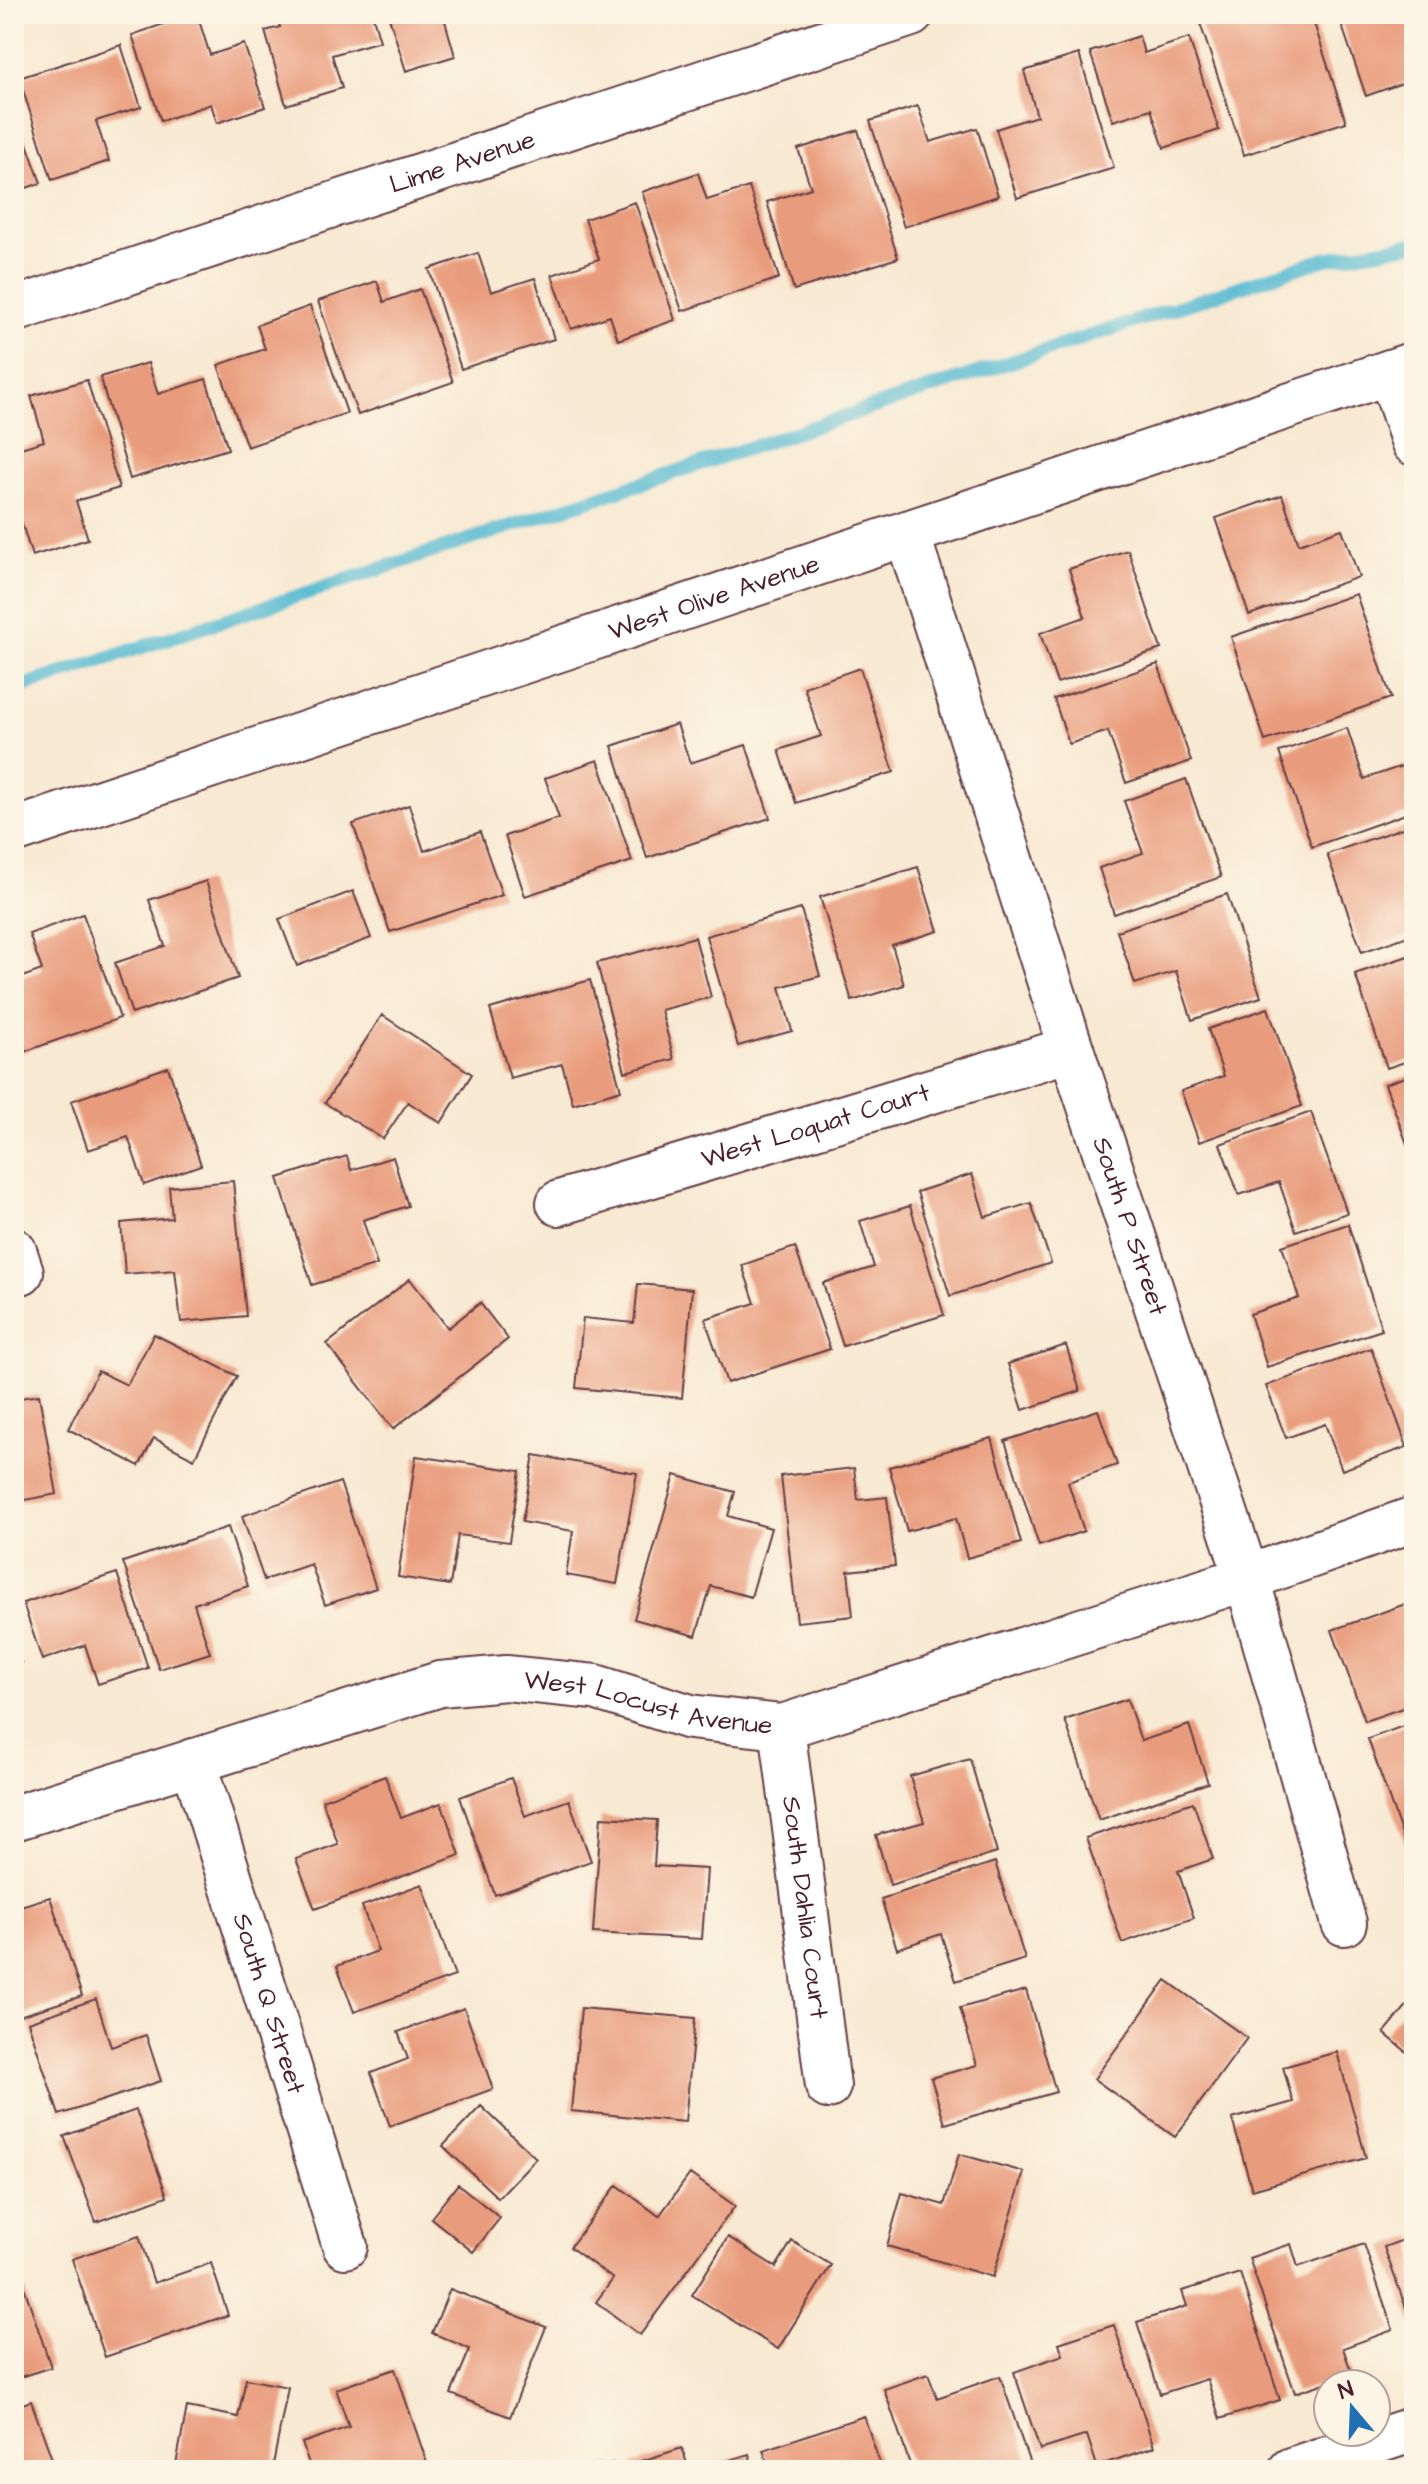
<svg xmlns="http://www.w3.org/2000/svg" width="1428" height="2484" font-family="'Architects Daughter',sans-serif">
<rect width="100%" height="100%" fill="#fcf5e5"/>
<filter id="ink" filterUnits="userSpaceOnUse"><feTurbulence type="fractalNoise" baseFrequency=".0125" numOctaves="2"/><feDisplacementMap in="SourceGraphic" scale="16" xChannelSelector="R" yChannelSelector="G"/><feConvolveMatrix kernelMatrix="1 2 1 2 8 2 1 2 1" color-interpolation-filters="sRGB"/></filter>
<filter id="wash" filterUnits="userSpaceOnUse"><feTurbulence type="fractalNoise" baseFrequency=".006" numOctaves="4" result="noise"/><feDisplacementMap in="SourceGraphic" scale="32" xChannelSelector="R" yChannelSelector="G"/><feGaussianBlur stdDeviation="1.8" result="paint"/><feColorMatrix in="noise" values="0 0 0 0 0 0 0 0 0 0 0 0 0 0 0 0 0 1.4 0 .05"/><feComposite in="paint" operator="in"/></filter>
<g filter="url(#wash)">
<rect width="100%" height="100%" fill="#f8e9d2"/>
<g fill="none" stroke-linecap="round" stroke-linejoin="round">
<path stroke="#54bad2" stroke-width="14" d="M14,689l1311,-430 89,-15"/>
</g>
<g id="blocks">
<path fill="#e99c7d" d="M192,14h5l13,41 34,-11 21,63 -48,16 -6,-19 -50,17 -29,-86z
M276,14h96l8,27 -48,14 10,33 -56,17 -21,-74 15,-4z
M388,14h55l12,42 -49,15z
M1197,14h114l35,108 -102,33z
M1338,14h76v65l-48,17z
M1139,36l5,17 45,-15 30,92 -55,18 -13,-39 -38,12 -23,-69z
M121,45l20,62 -45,14 13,40 -57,19 -33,-102z
M1079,54l35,114 -97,30 -21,-69 41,-13 -13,-45z
M918,106l12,36 47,-14 21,68 -94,31 -34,-106z
M14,107l27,76 -27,9z
M858,130l40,128 -104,32 -27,-88 44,-14 -13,-39z
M698,173l9,27 42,-13 30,91 -97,33 -40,-119z
M635,202l40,118 -57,20 -8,-24 -39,13 -19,-54 47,-16 -14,-40z
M478,253l13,39 44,-14 19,61 -93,30 -32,-100z
M377,281l7,21 36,-13 33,93 -95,33 -40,-114z
M310,306l37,107 -100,34 -29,-82 47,-16 -8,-24z
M148,363l10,31 48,-15 22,70 -98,30 -30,-102z
M87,380l32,108 -43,13 12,38 -56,17 -18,-58v-48l30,-9 -13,-45z
M1282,495l17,49 43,-15 17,48 -110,38 -33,-97z
M1128,550l33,99 -104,34 -17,-50 45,-16 -16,-48z
M1356,594l35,104 -126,43 -34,-104z
M1158,664l33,97 -65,22 -18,-52 -39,13 -15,-45z
M860,668l34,104 -98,31 -17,-53 42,-14 -17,-49z
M677,724l13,39 56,-18 24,73 -123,40 -35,-112z
M1347,728l17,51 41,-14 9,25v21l-102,36 -33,-95z
M598,760l34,101 -107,35 -20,-60 54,-18 -14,-40z
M1186,779l35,98 -107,37 -15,-46 44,-15 -19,-52z
M409,805l15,46 56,-19 22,63 -112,37 -37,-108z
M1414,824v61l-2,1 2,48 -52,18 -35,-98z
M918,867l20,64 -46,14 12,40 -52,16 -32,-104z
M206,881l32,97 -106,36 -17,-51 50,-17 -16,-46z
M353,891l18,47 -74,28 -18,-47z
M1227,894l34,103 -69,23 -16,-49 -41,13 -18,-53z
M801,909l19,67 -40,11 12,44 -54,15 -32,-110z
M83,914l37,104 -105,37 -1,-75 28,-10 -13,-36z
M695,937l16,60 -50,13 13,49 -49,13 -28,-109z
M1414,954v105l-27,9 -32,-94z
M590,980l31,110 -48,14 -11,-40 -52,14 -20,-69z
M1268,1008l34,98 -103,36 -18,-51 43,-15 -16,-47z
M382,1015l90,59 -31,49 -33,-21 -25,37 -58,-36z
M168,1067l33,98 -57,20 -16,-48 -40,13 -17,-49z
M1414,1074v89l-29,-79z
M1311,1112l36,101 -51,18 -17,-49 -40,13 -19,-51z
M347,1156l4,14 42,-13 15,49 -45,14 14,45 -65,20 -34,-107z
M972,1174l13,43 46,-14 20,60 -101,33 -33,-104z
M233,1181l13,135 -65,6 -6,-52 -50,4 -4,-51 51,-5 -3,-31z
M910,1206l34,109 -101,31 -20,-63 51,-16 -14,-46z
M1348,1224l34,106 -115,37 -17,-53 49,-16 -17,-52z
M795,1247l35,102 -103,34 -22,-64 50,-16 -13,-38z
M410,1279l38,49 32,-25 28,36 -115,90 -66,-85z
M638,1284l54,5 -10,109 -106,-10 7,-70 51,5z
M154,1334l83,42 -43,83 -40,-21 -15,28 -71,-37 30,-58 29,14z
M1066,1345l14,46 -57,19 -15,-46z
M1371,1348l36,99 -65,23 -17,-46 -39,14 -20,-52z
M39,1395l18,99 -43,8v-103z
M1098,1410l19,55 -49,17 16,49 -45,15 -34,-105z
M992,1438l29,105 -54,15 -11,-40 -49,13 -18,-64z
M534,1455l103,18 -20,111 -51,-9 7,-44 -51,-9z
M416,1456l104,15 -11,71 -51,-7 -8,50 -52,-8z
M854,1468l4,32 29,-3 8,69 -47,5 5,45 -56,6 -16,-146z
M675,1475l60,17 -7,24 43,12 -20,69 -40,-11 -15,50 -62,-17z
M340,1482l36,106 -51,17 -14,-41 -47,16 -22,-64z
M228,1527l20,59 -54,18 16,49 -51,16 -36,-107z
M117,1573l31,95 -50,16 -13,-39 -43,15 -19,-57z
M1414,1601v103l-49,17 -33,-91z
M14,1643l7,20 -7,2z
M1127,1699l14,42 48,-16 19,58 -109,37 -34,-100z
M1414,1722v118l-9,3 -37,-104z
M970,1759l27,94 -107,32 -14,-50 48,-13 -14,-46z
M385,1776l16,42 40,-15 19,52 -145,54 -19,-50 42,-15 -16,-44z
M511,1778l14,38 44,-16 22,61 -96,34 -35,-98z
M1193,1802l20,57 -35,12 16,47 -72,25 -36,-105z
M601,1817l56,3 -3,46 53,3 -5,70 -109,-6z
M995,1862l30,97 -69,22 -15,-47 -44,15 -16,-50z
M422,1884l33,92 -101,36 -17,-46 41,-15 -16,-45z
M50,1897l32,99 -66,21 -2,-109z
M1166,1980l81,58 -72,99 -81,-58z
M1026,1990l30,102 -111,32 -14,-46 46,-13 -17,-57z
M1414,1997v61l-30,-25z
M96,1999l15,48 35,-12 15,46 -102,34 -31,-93z
M464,2008l29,81 -103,37 -19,-53 37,-14 -10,-27z
M581,2008l114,10 -10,104 -114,-11z
M1337,2052l29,106 -114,32 -20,-71 61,-17 -10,-35z
M481,2106l55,52 -38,40 -55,-52z
M136,2110l31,86 -71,26 -32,-86z
M959,2154l65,18 -31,105 -106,-31 15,-53 42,12z
M690,2174l45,32 -95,129 -44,-33 17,-23 -43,-32 47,-62 42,31z
M458,2184l42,34 -27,34 -42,-34z
M139,2236l15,47 57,-20 17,52 -123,42 -33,-98z
M1414,2236v94l-30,-83z
M728,2237l48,30 16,-26 39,24 -53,84 -86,-54z
M1291,2244l7,23 66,-23 29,86 -50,18 9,26 -57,19 -46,-135z
M18,2269l33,98 -37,12v-108z
M1240,2273l40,127 -60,19 -13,-40 -47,15 -23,-72 50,-16 -5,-15z
M450,2289l96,38 -36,90 -59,-23 19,-45 -38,-16z
M1114,2325l40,122 -57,19 -10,-31 -47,15 -26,-78 49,-17 -4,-12z
M395,2369l34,100 -118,1 -9,-27 47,-16 -13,-38z
M928,2374l9,24 63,-22 32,94h-120l-28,-81z
M246,2379l42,8 -16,83h-97l12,-63 51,10z
M31,2401l25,69h-42v-63z
M864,2416l18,54h-112l-7,-20z
M682,2448l7,22h-55l-2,-6z
M749,2454l5,16h-54v-1z
M613,2463l2,7h-21v-1z"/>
</g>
</g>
<g filter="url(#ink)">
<use href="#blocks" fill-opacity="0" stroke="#643d44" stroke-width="2"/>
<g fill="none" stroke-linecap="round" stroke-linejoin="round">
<defs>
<g id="minor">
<path id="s1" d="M14,310l897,-296"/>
<path d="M1390,372l24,71"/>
<path id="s2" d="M907,533l164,516 176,529 97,345"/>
<path id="s3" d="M559,1203l512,-154"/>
<path d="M14,1251l7,21"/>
<path id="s4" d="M782,1727l46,359"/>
<path id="s5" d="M193,1761l152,485"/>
<path id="s6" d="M14,1818l426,-134 66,-6 89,9 95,30 92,10 465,-149 167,-59"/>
<path d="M1291,2470l123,-41"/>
</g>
<g id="tertiary">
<path id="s7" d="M14,831l1400,-467"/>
</g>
</defs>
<use href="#minor" stroke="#643d44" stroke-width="48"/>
<use href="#tertiary" stroke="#643d44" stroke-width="48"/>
<use href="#minor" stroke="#fff" stroke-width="44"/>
<use href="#tertiary" stroke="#fff" stroke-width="44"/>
</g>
</g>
<g text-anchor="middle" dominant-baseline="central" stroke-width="7" stroke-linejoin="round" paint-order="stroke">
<g font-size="26" fill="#4a1f2b" stroke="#fcf5e5">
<text stroke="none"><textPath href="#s1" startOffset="472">Lime Avenue</textPath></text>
<text stroke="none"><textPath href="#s7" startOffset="738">West Olive Avenue</textPath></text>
<text stroke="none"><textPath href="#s3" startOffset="268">West Loquat Court</textPath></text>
<text stroke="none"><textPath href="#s2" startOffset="728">South P Street</textPath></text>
<text stroke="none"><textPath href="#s6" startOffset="658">West Locust Avenue</textPath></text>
<text stroke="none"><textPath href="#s4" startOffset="182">South Dahlia Court</textPath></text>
<text stroke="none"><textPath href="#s5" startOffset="254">South Q Street</textPath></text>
</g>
</g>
<rect width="1428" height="2484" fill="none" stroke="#fcf5e5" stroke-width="48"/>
<g transform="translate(1352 2408) rotate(341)"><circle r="38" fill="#fcf5e5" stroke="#b59f9b" stroke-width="2"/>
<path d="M0-6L14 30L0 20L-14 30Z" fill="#1f6fb2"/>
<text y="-12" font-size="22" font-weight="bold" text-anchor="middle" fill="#4a1f2b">N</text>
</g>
</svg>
